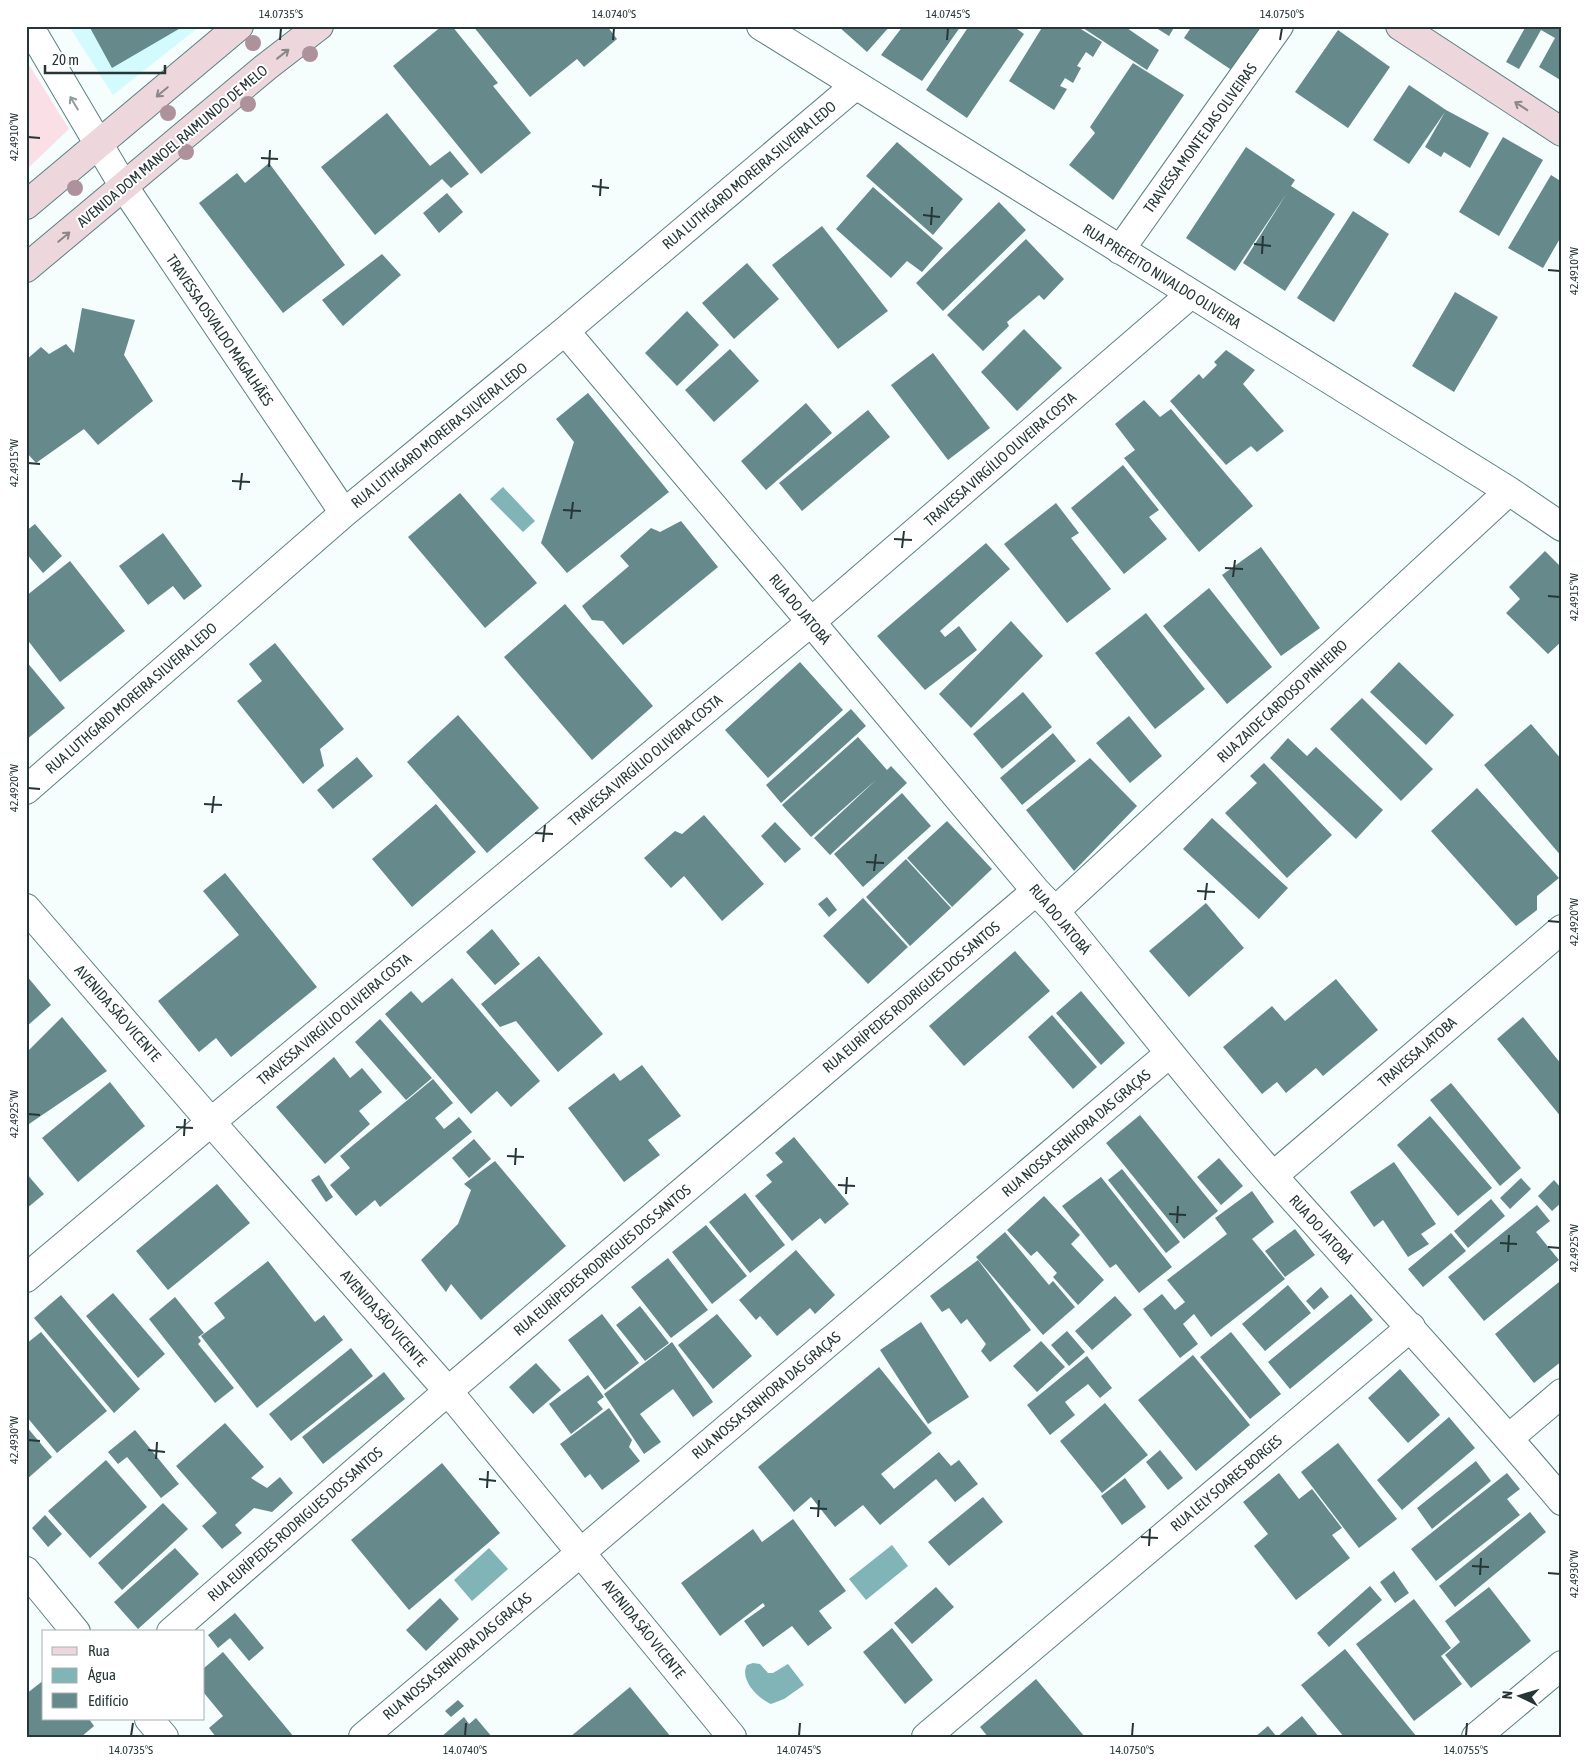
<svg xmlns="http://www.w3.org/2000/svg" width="1588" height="1763" font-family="'Asap Condensed',sans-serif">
<rect width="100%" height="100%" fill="#f5fdfd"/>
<path fill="#d3fafd" d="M69,26h131l-87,69z"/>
<path fill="#fbdfe6" d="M26,60l43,69 -43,41z"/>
<path fill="#81b4b7" d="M503,487l32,34 -12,11 -33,-33z
M892,1545l16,21 -42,34 -17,-21z
M489,1548l19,21 -36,32 -18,-21z
M753,1663l7,1 8,9h5l15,-9 16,21 -20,14 -13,5c-13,-5 -32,-25 -24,-39z"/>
<path fill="#668a8c" d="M89,26h95l-72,42z
M442,26h10l46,57 -5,3 38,47 -50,41 -88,-108z
M473,26h134l10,13 -33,28 -7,-8 -47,38z
M838,26h52l-23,26z
M903,26h58l-39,55 -41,-26z
M969,26h44l11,8 -57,84 -41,-28z
M1043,26h33l26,16 -9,15 -7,-5 -9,14 4,2 -8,15 -8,-5 -5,8 7,3 -13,21 -45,-29z
M1080,26h44l35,24 -12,20z
M1153,26h22l-6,10z
M1192,26h71l-30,45 -49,-33z
M1526,26h36v55l-23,-14 16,-29 -14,-8 -22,39 -13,-7z
M1338,30l52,37 -42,61 -53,-36z
M1133,63l51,32 -71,105 -44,-35 26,-32 -5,-6z
M1409,85l37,25 43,23 -19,35 -26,-16 -3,5 -16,-10 20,-35 -36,52 -36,-24z
M387,113l43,53 20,-15 19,23 -18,14 -9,-9 -67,56 -54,-68z
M1503,137l40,23 -44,76 -40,-24z
M897,142l66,57 -30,36 -67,-59z
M1246,147l49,33 -4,6 44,28 -50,77 -42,-28 44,-70 -52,78 -49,-33z
M269,163l76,102 -62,48 -84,-110 38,-30 8,10z
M1551,175l11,7v53l-19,33 -35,-20z
M873,187l70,61 -21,24 -15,-11 -16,17 -55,-49z
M447,193l16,19 -24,21 -16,-20z
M999,202l27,28 -83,81 -27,-28z
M1353,211l36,23 -55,88 -37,-24z
M822,226l66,85 -50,38 -66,-84z
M1026,239l38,40 -20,21 -5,-5 -32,27 2,4 -26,25 -36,-36z
M382,254l19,21 -58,51 -21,-26z
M747,263l32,36 -45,40 -32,-36z
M1455,292l43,25 -44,75 -42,-26z
M82,308l53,12 -11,35 29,46 -55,44 -14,-16 -48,34 -10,-11v-92l15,-13 8,7 17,-10 8,9z
M687,311l32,34 -42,41 -32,-33z
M1024,329l38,39 -45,43 -36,-39z
M730,349l29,32 -45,41 -29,-32z
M1226,350l29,20 -12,14 41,47 -27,21 -6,-6 -25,19 -56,-64 29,-27 4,5 14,-14 -3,-3z
M933,353l57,75 -42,32 -57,-75z
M588,393l81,99 -102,81 -26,-30 33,-101 -18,-23z
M1144,400l16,17 11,-8 82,97 -54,46 -75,-94 11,-8 -20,-26z
M806,403l26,30 -66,57 -25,-29z
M868,410l22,27 -88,74 -23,-28z
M1123,465l36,45 -10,7 18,22 -43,35 -53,-66z
M460,493l77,90 -52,45 -77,-91z
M1056,503l23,30 -8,5 40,51 -44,34 -63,-79z
M681,521l37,46 -95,78 -20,-24 -11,-1 -10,-14 47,-40 -9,-10 31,-28 9,4z
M35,524l27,32 -19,17 -17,-20v-22z
M163,533l39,53 -18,14 -11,-14 -25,19 -29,-39z
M986,543l24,26 -70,62 5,6 14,-11 18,24 -52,40 -48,-54z
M1261,547l59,81 -39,28 -59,-81z
M1545,551l17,17v73l-14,13 -42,-41 14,-14 -11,-12z
M70,561l55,70 -65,51 -34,-44v-42z
M1209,588l63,79 -45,37 -64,-78z
M565,604l88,102 -61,54 -88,-103z
M1146,613l59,76 -50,40 -60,-76z
M1011,621l32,35 -72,72 -32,-34z
M275,643l69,86 -24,20 4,17 -21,18 -66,-83 25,-20 -13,-17z
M26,661l39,47 -39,32z
M800,662l43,48 -75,68 -43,-48z
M1399,662l55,53 -28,30 -56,-53z
M1023,692l29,35 -50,42 -29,-35z
M1362,698l71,71 -32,32 -71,-72z
M851,709l15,17 -85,77 -15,-18z
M458,715l81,93 -52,45 -80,-91z
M1129,716l33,40 -32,27 -34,-40z
M1531,724l31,36v97l-78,-92z
M1053,733l23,28 -54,44 -22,-27z
M858,737l29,33 4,-4 16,17 -77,72 -16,-17 63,-59 -66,58 -29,-32z
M1288,738l19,18 9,-9 67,63 -27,29 -86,-81z
M357,757l16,19 -40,33 -16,-19z
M1090,758l47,48 -63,65 -48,-61z
M1264,763l68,72 -45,43 -62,-65 32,-30 -7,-7z
M1477,788l82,90 -22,18v14l-21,16 -85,-95z
M902,793l29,33 -68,61 -29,-33z
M436,804l40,48 -64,55 -40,-48z
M704,815l60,69 -42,37 -38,-45 -13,12 -27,-30 31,-27 7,3z
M1212,818l76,70 -29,31 -76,-70z
M947,821l45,48 -40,38 -45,-49z
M775,822l26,27 -16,14 -24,-27z
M906,859l45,49 -41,38 -44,-49z
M225,873l92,114 -86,70 -15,-19 -17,14 -41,-51 81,-66 -36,-44z
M827,897l10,13 -8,7 -11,-13z
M863,898l45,49 -40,37 -45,-48z
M1206,903l38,45 -55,49 -40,-46z
M492,929l28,35 -25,21 -29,-33z
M1015,951l35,40 -86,75 -35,-40z
M539,956l64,78 -45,38 -42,-51 -16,6 -19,-23z
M26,975l25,30 -25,22z
M452,978l88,103 -29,26 -14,-16 -26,23 -86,-100 26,-23 11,12z
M1336,979l42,51 -55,46 -7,-8 -30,25 -9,-11 -15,12 -39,-47 49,-41 13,15z
M1081,991l44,52 -24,22 -45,-52z
M1052,1015l45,52 -24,22 -45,-52z
M62,1017l45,54 -78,53 -3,-4v-67z
M1523,1017l39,48v53l-65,-79z
M380,1019l52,59 -26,22 -51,-58z
M334,1057l16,21 12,-10 20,24 -23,19 11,13 -45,40 -49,-57z
M642,1065l39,51 -33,24 12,15 -36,27 -56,-74 46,-35 6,8z
M433,1079l20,24 -18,15 9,11 15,-12 13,15 -92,75 -5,-7 -19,16 -26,-31 20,-17 -10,-12z
M110,1082l35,44 -67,56 -36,-44z
M1451,1083l70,85 -21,18 -70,-86z
M1140,1115l78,96 -34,28 -78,-96z
M1430,1116l62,72 -34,28 -61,-71z
M794,1137l55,67 -24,20 -5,-6 -28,23 -37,-45 17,-14 -6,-7 17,-13 -8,-9z
M474,1139l17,20 -22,19 -17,-20z
M1219,1158l24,28 -22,19 -24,-28z
M495,1161l71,85 -85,74 -30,-36 -5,8 -25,-32 37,-36 13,-34 -7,-6z
M1394,1162l42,62 -15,10 8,10 -21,13 -25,-37 -9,7 -24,-35z
M1122,1169l58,73 -14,11 -58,-73z
M26,1173l18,21 -18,15z
M319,1175l14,22 -7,5 -15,-22z
M1101,1177l71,90 -33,26 -23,-29 -6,4 -48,-62z
M1521,1178l10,11 -21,20 -10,-11z
M1554,1180l8,9v13l-10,9 -14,-15z
M217,1184l33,39 -82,67 -32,-39z
M1252,1191l22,31 -22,17 33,40 -74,58 -17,-23 -11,10 15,20 -18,14 -37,-49 19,-15 13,16 10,-8 -18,-22 60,-46 -12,-16z
M745,1193l40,52 -35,28 -41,-51z
M1044,1196l36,39 -9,9 33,36 -26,25 -25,-28 4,-4 -20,-22 -6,5 -24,-26z
M1491,1199l14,17 -37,32 -14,-17z
M1537,1205l13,16 -14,11 23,28 -75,61 -36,-44z
M706,1225l41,51 -35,28 -40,-52z
M1295,1229l20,26 -30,22 -20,-26z
M1005,1232l44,53 4,-4 22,26 -32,28 -67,-78z
M1451,1233l15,18 -43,36 -15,-18z
M796,1250l39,45 -20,19 -5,-6 -33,28 -17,-20 -4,4 -17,-20z
M668,1258l40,52 -37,28 -40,-51z
M978,1260l53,70 -41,32 -9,-11 5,-7 -19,-25 -6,5 -12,-16 -7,4 -12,-16z
M268,1261l47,61 9,-7 19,25 -86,68 -56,-72 24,-18 -11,-15z
M1559,1282l3,4v75l-28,22 -39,-49z
M1288,1285l23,28 -46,38 -23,-27z
M1321,1287l8,10 -15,13 -8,-9z
M113,1293l52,61 -27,24 -52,-62z
M1351,1294l22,26 -83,69 -22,-27z
M61,1295l79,94 -26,24 -80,-95z
M1115,1296l17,19 -40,35 -17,-19z
M175,1297l29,36 -6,4 3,4 -3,3 36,44 -19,15 -66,-84z
M640,1306l29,37 -24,18 -29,-36z
M602,1314l37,49 -34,27 -37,-50z
M717,1314l35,42 -39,33 -35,-44z
M921,1322l48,75 -41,27 -48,-74z
M1067,1331l18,21 -16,14 -18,-21z
M41,1332l66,79 -50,42 -31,-37v-72z
M1231,1332l50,62 -31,25 -50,-62z
M1041,1341l24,26 -28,25 -24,-26z
M672,1342l41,60 -20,15 -20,-28 -33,25 21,28 -17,12 -40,-60z
M351,1348l22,28 -82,65 -22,-27z
M1193,1355l57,70 -54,46 -58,-71z
M1087,1356l25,32 -12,10 -12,-14 -23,18 10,13 -25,20 -23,-30z
M536,1363l25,27 -28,24 -24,-27z
M879,1367l53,66 -51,41 13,15 45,-37 12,14 8,-6 19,24 -23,18 -19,-23 -56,46 -17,-20 -28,22 -24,-30 -17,15 -36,-45z
M1400,1369l40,46 -32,28 -40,-45z
M384,1372l21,27 -82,65 -21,-27z
M588,1375l16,22 -7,5 6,7 -32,25 -22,-30z
M1105,1403l43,52 -46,38 -42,-52z
M609,1408l23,32 -3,7 11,14 -38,29 -12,-16 -5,4 -25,-34z
M1449,1417l26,31 -73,62 -25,-30z
M225,1423l39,44 -13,11 16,10 13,-11 13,16 -21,19 -18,-4 -19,17 7,8 -20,16 -20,-23 15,-13 -41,-47z
M26,1426l26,31 -26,23z
M135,1430l44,54 -18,14 -34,-41 -9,7 -10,-12z
M1338,1443l59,76 -38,29 -58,-76z
M1160,1450l23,28 -15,12 -22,-28z
M106,1460l41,47 -57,51 -42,-47z
M1476,1461l15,20 -59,48 -15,-21z
M442,1463l58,70 -91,77 -58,-70z
M1279,1473l20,26 13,-10 30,39 -10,7 18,23 -54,42 -42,-54 14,-12 -25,-32z
M1507,1473l13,16 -13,10 13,16 -84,66 -25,-32z
M1125,1478l21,29 -24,18 -21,-29z
M983,1497l20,25 -54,44 -21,-24z
M163,1503l25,26 -66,61 -24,-27z
M1530,1512l16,20 -91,75 -16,-21z
M45,1515l17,19 -14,13 -16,-19z
M793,1519l53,72 -27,20 13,17 -24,18 -16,-20 -29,21 -19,-26 21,-15 -2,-3 -43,33 -39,-53 72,-54 9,13z
M175,1548l24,26 -61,55 -24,-27z
M1394,1571l15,22 -14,10 -15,-21z
M1370,1586l12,14 -53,47 -12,-14z
M936,1587l18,20 -42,37 -18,-21z
M1489,1587l42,54 -60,47 -26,-33 15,-13 -15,-21z
M440,1598l19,21 -33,32 -20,-21z
M1414,1599l37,49 -10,8 21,28 -48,37 -58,-77z
M235,1613l29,35 -15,13 -19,-23 -12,10 -10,-13z
M892,1628l41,52 -28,24 -42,-52z
M1345,1649l72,88h-73l-43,-52z
M223,1652l71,85h-78l-7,-9 14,-12 -19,-23v-25z
M1036,1679l49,58h-97l-8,-10z
M44,1680v39h45l5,7 -13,11h-55v-43z
M630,1687l41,50h-101z
M458,1700l6,6 -13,11 -6,-6z
M1302,1716l17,21h-42z
M464,1717l5,7 7,-6 16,19h-51z
M1268,1726l9,11h-22z"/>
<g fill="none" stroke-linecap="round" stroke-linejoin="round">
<defs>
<path id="minor" d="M761,26l748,465 53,36
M124,187l220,326
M1120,250l159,-224
M565,331l246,291 225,269 19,20c73,89 143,180 219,266 96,108 195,213 288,324
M26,790l318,-277 221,-182 291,-246
M26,908l185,214 237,269 284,346
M1055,911l454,-420
M1273,1176l289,-247
M26,1278l185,-156 600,-500 380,-328
M1509,1438l53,-45
M26,1571l50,61
M171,1632l277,-241 588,-500
M149,1719l15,18
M363,1737l807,-684
M926,1737l485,-410
M1476,1737l86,-72"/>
<path id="tertiary" d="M29,26l95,161"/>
<path id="secondary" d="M1400,26l162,106
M26,205l213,-179
M26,268l240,-201 53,-41"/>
</defs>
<use href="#minor" stroke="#5b8082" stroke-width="30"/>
<use href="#tertiary" stroke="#5b8082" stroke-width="30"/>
<use href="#secondary" stroke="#5b8082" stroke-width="30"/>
<use href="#minor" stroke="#fff" stroke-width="28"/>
<use href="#tertiary" stroke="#fff" stroke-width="28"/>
<use href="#secondary" stroke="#eed6dd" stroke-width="28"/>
</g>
<g fill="#ad919b">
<circle cx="253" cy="43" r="8"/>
<circle cx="310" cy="54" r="8"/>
<circle cx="248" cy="104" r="8"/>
<circle cx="168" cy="113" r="8"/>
<circle cx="186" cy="152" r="8"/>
<circle cx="75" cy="188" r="8"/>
</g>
<defs><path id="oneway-shaft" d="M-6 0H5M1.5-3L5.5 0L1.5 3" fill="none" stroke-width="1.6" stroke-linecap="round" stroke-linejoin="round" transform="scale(1.25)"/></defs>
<g stroke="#8a868a">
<use href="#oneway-shaft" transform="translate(283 54) rotate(-38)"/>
<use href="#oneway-shaft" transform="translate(162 92) rotate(140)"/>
<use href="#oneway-shaft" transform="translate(1521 106) rotate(-147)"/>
<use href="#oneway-shaft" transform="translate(64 237) rotate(-40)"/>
</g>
<use stroke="#929a9b" href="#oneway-shaft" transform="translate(74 103) rotate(-121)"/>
<path fill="none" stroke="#263637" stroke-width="2" d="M280,40l1,-12M613,40l1,-12M947,40l1,-12M1280,40l2,-12M28,137l12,1M261,158l17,1M269,167l1,-17M592,186l17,2M600,196l1,-17M923,215l17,2M931,225l1,-18M1254,244l17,2M1262,254l1,-18M1548,270l12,1M28,463l12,1M232,481l18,1M240,490l2,-17M563,510l18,1M571,519l2,-17M894,539l18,1M902,548l2,-17M1225,568l18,1M1233,577l2,-17M1548,596l12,1M28,788l12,1M204,804l18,1M212,813l2,-17M535,833l18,1M543,842l2,-17M866,862l18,1M874,871l2,-17M1197,891l18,1M1205,900l2,-17M1548,921l12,1M28,1114l12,1M176,1127l17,1M184,1136l1,-17M507,1156l17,1M515,1165l1,-17M838,1185l17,1M846,1194l1,-17M1169,1214l17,1M1177,1223l1,-17M1500,1243l17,1M1548,1247l12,1M1508,1252l1,-17M28,1440l12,1M148,1450l17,2M156,1459l1,-17M479,1479l17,2M487,1488l1,-17M810,1508l17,1M818,1517l1,-17M1141,1537l17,1M1149,1546l1,-17M1472,1566l17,1M1548,1573l12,1M1480,1575l1,-17M131,1736l2,-13M465,1736l1,-13M799,1736l1,-13M1132,1736l1,-13M1466,1736l1,-13"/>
<g text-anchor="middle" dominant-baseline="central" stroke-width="4" stroke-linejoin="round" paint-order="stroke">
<g font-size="15" fill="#263637" stroke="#fff">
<text transform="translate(1200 138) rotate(-54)">TRAVESSA MONTE DAS OLIVEIRAS</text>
<text transform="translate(172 146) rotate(-40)">AVENIDA DOM MANOEL RAIMUNDO DE MELO</text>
<text transform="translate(749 175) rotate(-40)">RUA LUTHGARD MOREIRA SILVEIRA LEDO</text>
<text transform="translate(1162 276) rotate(32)">RUA PREFEITO NIVALDO OLIVEIRA</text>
<text transform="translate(220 330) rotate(56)">TRAVESSA OSVALDO MAGALHÃES</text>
<text transform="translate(439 435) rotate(-39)">RUA LUTHGARD MOREIRA SILVEIRA LEDO</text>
<text transform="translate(1000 459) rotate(-41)">TRAVESSA VIRGÍLIO OLIVEIRA COSTA</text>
<text transform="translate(800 609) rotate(50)">RUA DO JATOBÁ</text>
<text transform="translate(131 698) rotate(-41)">RUA LUTHGARD MOREIRA SILVEIRA LEDO</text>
<text transform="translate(1282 701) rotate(-43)">RUA ZAIDE CARDOSO PINHEIRO</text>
<text transform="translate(645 760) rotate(-40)">TRAVESSA VIRGÍLIO OLIVEIRA COSTA</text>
<text transform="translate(1060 919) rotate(50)">RUA DO JATOBÁ</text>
<text transform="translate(911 997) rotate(-40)">RUA EURÍPEDES RODRIGUES DOS SANTOS</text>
<text transform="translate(118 1013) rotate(49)">AVENIDA SÃO VICENTE</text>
<text transform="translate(334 1019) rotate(-40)">TRAVESSA VIRGÍLIO OLIVEIRA COSTA</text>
<text transform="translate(1417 1052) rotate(-41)">TRAVESSA JATOBA</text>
<text transform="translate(1076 1133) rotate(-40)">RUA NOSSA SENHORA DAS GRAÇAS</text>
<text transform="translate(1321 1229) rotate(48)">RUA DO JATOBÁ</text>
<text transform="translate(602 1260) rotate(-40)">RUA EURÍPEDES RODRIGUES DOS SANTOS</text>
<text transform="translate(384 1318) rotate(49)">AVENIDA SÃO VICENTE</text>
<text transform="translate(766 1395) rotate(-40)">RUA NOSSA SENHORA DAS GRAÇAS</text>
<text transform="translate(1226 1483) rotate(-40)">RUA LELY SOARES BORGES</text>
<text transform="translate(295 1524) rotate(-41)">RUA EURÍPEDES RODRIGUES DOS SANTOS</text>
<text transform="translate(644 1629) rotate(51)">AVENIDA SÃO VICENTE</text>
<text transform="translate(457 1656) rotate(-40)">RUA NOSSA SENHORA DAS GRAÇAS</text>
</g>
</g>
<rect width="1588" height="1763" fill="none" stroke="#ffffff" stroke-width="55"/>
<rect x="42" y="1630" width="162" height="90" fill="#ffffff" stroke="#a8afaf"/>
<rect x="52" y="1647" width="25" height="8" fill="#eed6dd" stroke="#a8afaf"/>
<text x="88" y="1656" font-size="15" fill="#263637">Rua</text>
<rect x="52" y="1668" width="25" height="15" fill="#81b4b7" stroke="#a8afaf"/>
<text x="88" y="1680" font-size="15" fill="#263637">Água</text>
<rect x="52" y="1693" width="25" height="15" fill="#668a8c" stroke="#a8afaf"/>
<text x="88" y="1706" font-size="15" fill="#263637">Edifício</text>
<g transform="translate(1520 1696) rotate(275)" stroke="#ffffff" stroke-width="4" paint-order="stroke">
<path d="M0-4L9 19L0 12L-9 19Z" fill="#263637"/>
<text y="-8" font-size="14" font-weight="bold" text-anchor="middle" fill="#263637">N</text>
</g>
<path d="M45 65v8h120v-8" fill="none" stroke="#263637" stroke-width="2.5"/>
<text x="52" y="65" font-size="15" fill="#263637" stroke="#ffffff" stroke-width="4" paint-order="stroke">20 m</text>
<rect x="28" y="28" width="1532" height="1708" fill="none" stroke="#263637" stroke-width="2"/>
<g font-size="12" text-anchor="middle" fill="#263637">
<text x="281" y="18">14.0735°S</text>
<text x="614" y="18">14.0740°S</text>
<text x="948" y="18">14.0745°S</text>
<text x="1282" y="18">14.0750°S</text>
<text transform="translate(14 137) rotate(-90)" y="4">42.4910°W</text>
<text transform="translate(1574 271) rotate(-90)" y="4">42.4910°W</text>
<text transform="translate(14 463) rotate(-90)" y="4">42.4915°W</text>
<text transform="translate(1574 597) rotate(-90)" y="4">42.4915°W</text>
<text transform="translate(14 788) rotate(-90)" y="4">42.4920°W</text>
<text transform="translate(1574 922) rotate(-90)" y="4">42.4920°W</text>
<text transform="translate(14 1114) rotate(-90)" y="4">42.4925°W</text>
<text transform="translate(1574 1248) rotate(-90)" y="4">42.4925°W</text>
<text transform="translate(14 1440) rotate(-90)" y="4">42.4930°W</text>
<text transform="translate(1574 1574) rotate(-90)" y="4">42.4930°W</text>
<text x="131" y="1754">14.0735°S</text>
<text x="465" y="1754">14.0740°S</text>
<text x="799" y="1754">14.0745°S</text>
<text x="1132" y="1754">14.0750°S</text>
<text x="1466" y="1754">14.0755°S</text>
</g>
</svg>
